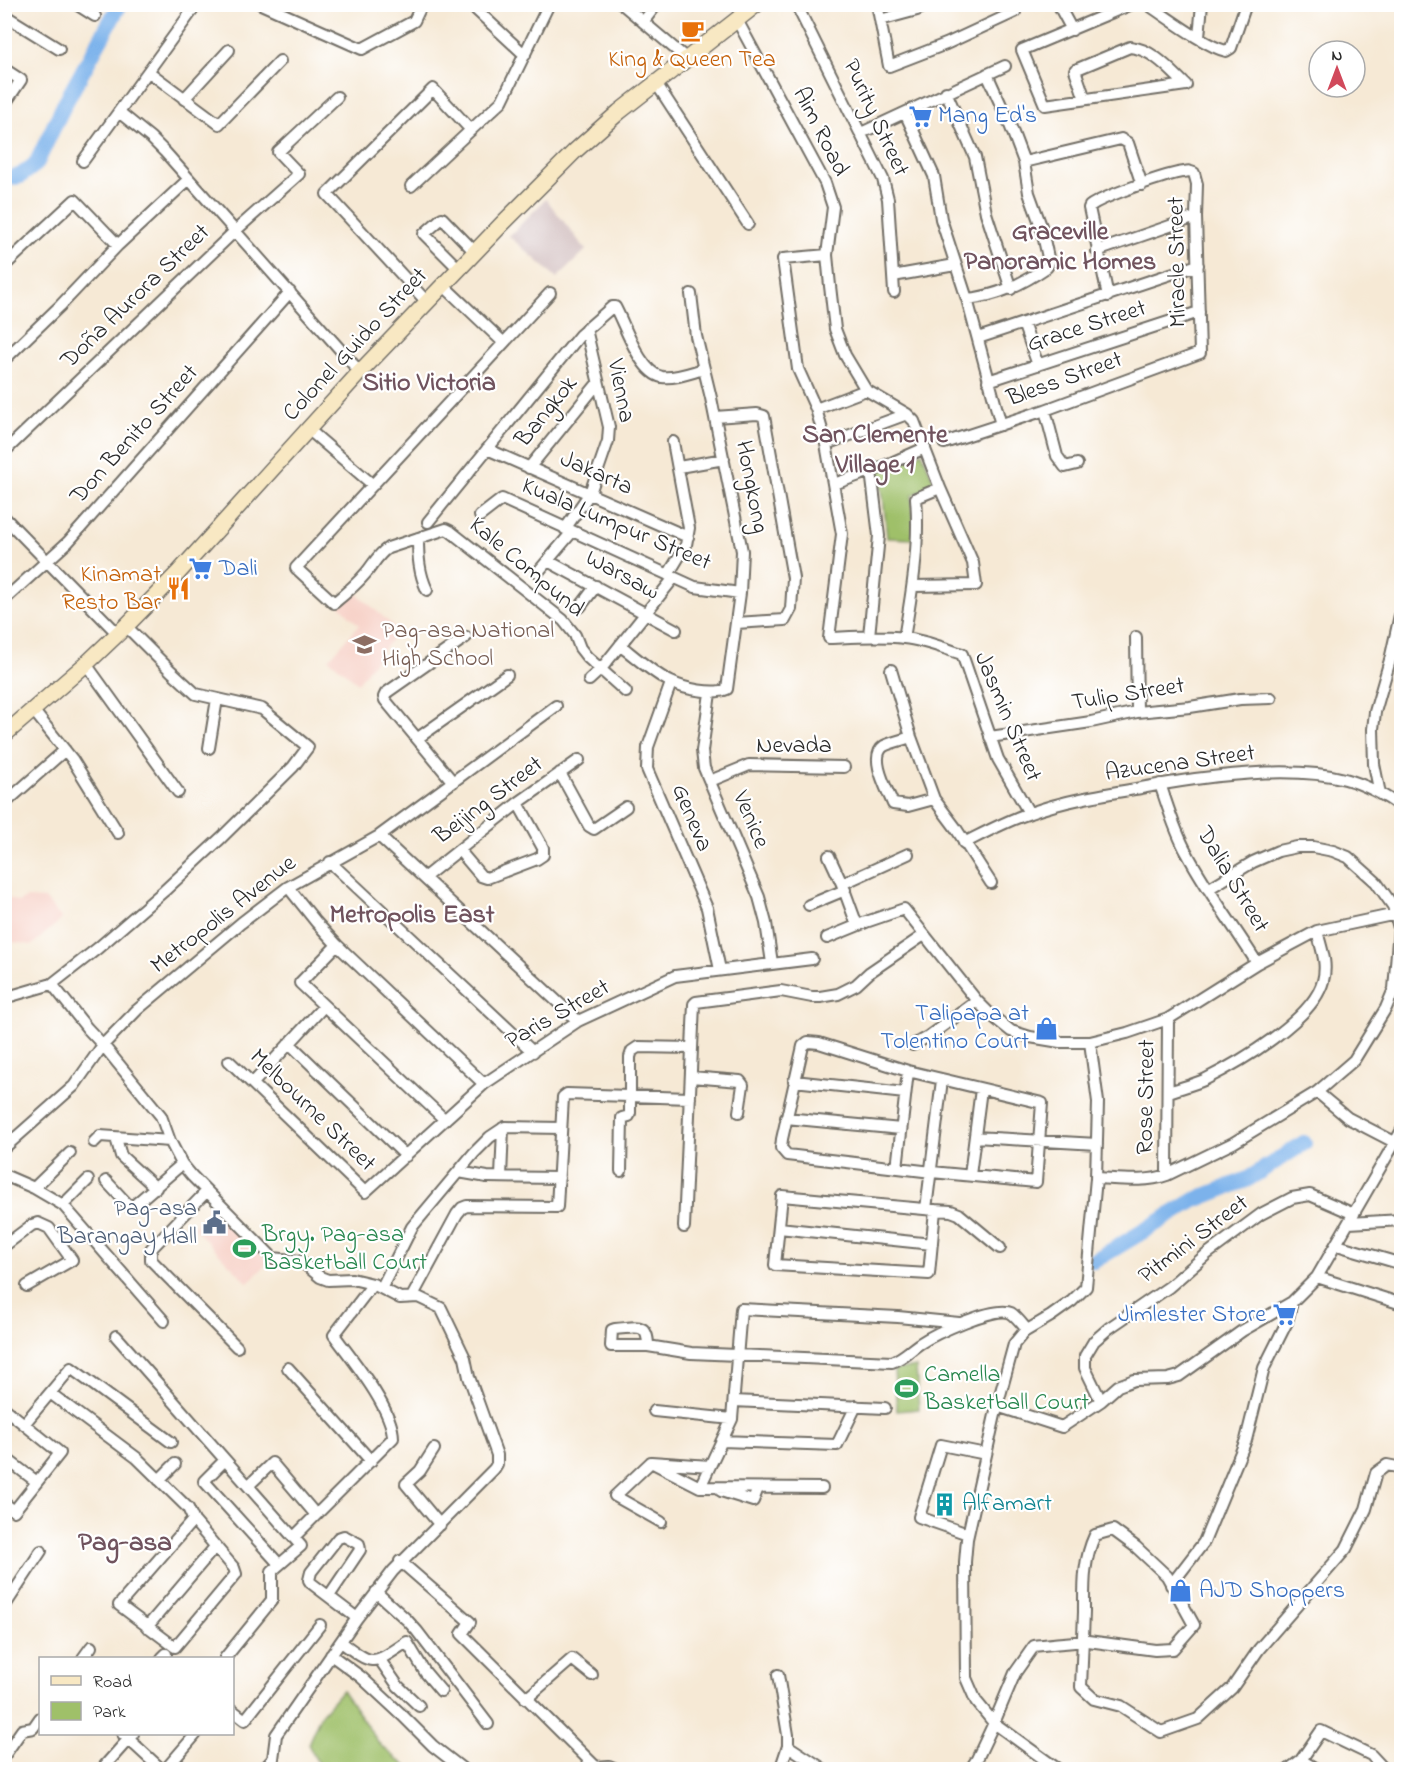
<svg xmlns="http://www.w3.org/2000/svg" width="1406" height="1774" font-family="'Indie Flower',sans-serif">
<rect width="100%" height="100%" fill="#fff"/>
<filter id="ink" filterUnits="userSpaceOnUse"><feTurbulence type="fractalNoise" baseFrequency=".0167" numOctaves="2"/><feDisplacementMap in="SourceGraphic" scale="12" xChannelSelector="R" yChannelSelector="G"/><feConvolveMatrix kernelMatrix="1 2 1 2 8 2 1 2 1" color-interpolation-filters="sRGB"/></filter>
<filter id="wash" filterUnits="userSpaceOnUse"><feTurbulence type="fractalNoise" baseFrequency=".008" numOctaves="4" result="noise"/><feDisplacementMap in="SourceGraphic" scale="24" xChannelSelector="R" yChannelSelector="G"/><feGaussianBlur stdDeviation="1.35" result="paint"/><feColorMatrix in="noise" values="0 0 0 0 0 0 0 0 0 0 0 0 0 0 0 0 0 1.4 0 .05"/><feComposite in="paint" operator="in"/></filter>
<g filter="url(#wash)">
<rect width="100%" height="100%" fill="#f6e9d5"/>
<path fill="#f7d1c7" d="M354,591l44,39 -40,53 -29,-24 30,-34 -19,-19z
M5,896l13,6 8,-4 19,1 17,20 -30,26 -27,-4z
M215,1204l56,56 -23,23 -55,-56z"/>
<path fill="#d2bfc0" d="M546,199l40,51 -29,28 -48,-42z"/>
<path fill="#9fc069" stroke="#65764a" stroke-width="1.5" d="M922,452l12,30v4l-22,9 3,44 -28,-1 -4,-42 -5,-24z
M916,1367l3,42 -22,2 -3,-41z
M342,1690l39,56 29,23h-89l-13,-25 13,-30z"/>
<g fill="none" stroke-linecap="round" stroke-linejoin="round">
<path stroke="#7cb2eb" stroke-width="16" d="M4,179l16,-3 16,-12 29,-61 55,-99
M1094,1261l101,-61 53,-21 56,-36"/>
</g>
</g>
<g filter="url(#ink)">
<g fill="none" stroke-linecap="round" stroke-linejoin="round">
<defs>
<path id="street" d="M76,4l19,12
M261,4l101,45 52,-28 8,-17
M470,4l55,51
M622,4l65,55
M796,4l87,175 5,20 6,93
M877,4l12,62 57,-22 69,-32 -3,-8
M1058,4l14,26
M1132,4l-110,46 23,55 141,-20
M1147,4c20,13 58,42 79,47l5,-3 15,-44
M4,15l55,34
M737,20l88,163 8,24 -6,48 3,31 5,43 10,26 21,35 41,24 7,7 26,67 33,75 3,22 -63,1
M880,20l37,-10 13,-6
M643,22l14,-18
M1199,37l3,-33
M4,69l17,11 -17,25
M149,72l70,52 61,-63
M656,83l92,141
M946,92l29,65 11,56 25,76
M184,99l45,-49
M1085,99l-10,-29 55,-23c23,2 41,24 56,38
M119,112l32,26 14,14 195,220
M905,113l29,63 7,43 26,80 34,126
M861,133l144,-67
M83,161l114,-157
M1024,162l97,-23 7,4 14,42
M411,186l91,-85 47,-97
M1097,251l99,-34
M827,255l-44,4 15,110 18,40 10,35 16,90 -13,104c25,-1 50,-3 75,0 20,2 39,10 58,16l36,105 31,54
M4,266l71,-66 43,45
M459,269l-35,-35 18,-16 33,34
M893,276l62,-11
M443,285l60,57
M550,293l-254,275 38,35c11,-9 22,-18 32,-30 7,-8 12,-19 22,-25l58,-19 4,2 113,89 12,15 5,13 7,9 39,35
M967,299c31,-3 55,-15 80,-32l2,-5 -8,-36 -12,-33 -5,-31 -14,-37 -23,-51
M427,302l-100,-108 106,-105 38,41
M1023,323l15,42
M978,338l220,-73
M4,360l56,-54 58,-61 71,-66
M988,381l211,-69
M816,409l50,-19
M1045,410l12,46 8,11 12,-3
M715,417l42,-3 7,2 29,162 -2,31 -6,11 -49,3
M308,429l65,56
M944,443l101,-33 155,-57 -4,-136 1,-33 -3,-11c-5,-2 -5,-2 -10,-1 -15,1 -82,25 -94,34l-1,2 19,88
M826,444l81,-30
M487,449l201,88
M4,452l231,-221 64,-57 -21,-22 59,-55
M679,467l45,-8
M529,468l69,-85
M834,484l48,-17 43,-19
M480,516l22,-17 193,88 45,6
M4,517l114,117
M428,522l152,-187 32,-28h3c10,18 25,66 47,70 13,2 30,-5 42,-8
M565,529l25,-36 18,-52 1,-14 -23,-98
M418,538c0,19 1,35 9,52
M548,561l128,69
M538,572l34,-40
M668,575l18,-30 3,-17 -16,-86
M4,600l64,-58 222,-250
M580,607l16,-21
M869,636l10,-100 -8,-65
M1136,637l1,75
M904,638c8,-46 16,-93 12,-140l24,-10
M620,645c15,12 34,29 51,37 13,7 43,13 56,7l13,-96 2,-42 -31,-153 -15,-62 -5,-42
M86,664l92,128
M891,670l20,67 23,62 21,28 36,56
M589,680l12,-11 72,-90
M671,683l-23,64 -1,22 60,139 13,62
M710,693l-8,58 2,17 55,129 7,26 6,40
M33,710l39,49 46,74
M911,737c-6,2 -22,6 -27,9 -16,11 4,45 9,58l15,2 26,-7
M990,737l101,-15 46,-10 53,-5 50,-8 31,-1
M418,738l89,-63
M209,748l8,-49
M560,773l29,53 5,3 32,-22
M710,781l39,-16 95,2
M453,782l-68,-82 -1,-3 2,-4 80,-56
M1160,784c8,23 15,48 27,69 20,38 47,73 70,110
M1380,794l-6,-30 -1,-35 2,-17 15,-52 12,-54
M4,804l61,-54
M379,836l199,185
M964,843c22,-11 44,-23 66,-30 36,-13 75,-19 111,-25 59,-11 146,-24 204,-9 19,5 42,17 57,29
M459,850l22,26 6,2 50,-19 6,-4v-7l-25,-45
M829,856l13,28 15,41
M330,862l203,190
M425,877l93,-74 61,-43
M842,884l66,-30
M288,887l28,35 21,23 147,139
M809,905l36,-15
M827,938l39,-16 38,-13 73,92 14,14 20,16 19,6 30,5h30l37,-9 41,-14 89,-56 60,-32 84,-18
M337,945l-37,38 144,136
M52,984l35,44 16,17 58,71 9,25 12,23 10,12 81,82 28,3 19,16 8,3 24,-1 21,5 27,14 18,-1 23,11 24,50 4,19 28,78v9l-3,5 -101,102 -36,47 -81,117 -3,24 -10,11
M4,998l48,-14 46,-36 66,-57 57,-53 72,-71 15,-20 -46,-38 -66,-15 -25,-23 -45,-45
M808,1042l11,1 89,28 134,32 -6,79 -104,-10 -145,-17 -6,-7 1,-9 21,-93z
M289,1043l117,113
M913,1045l16,-9 48,-35
M229,1061l136,131 119,-108 94,-63 97,-45 137,-17
M691,1077l49,4 3,4 -4,27
M794,1081l111,12
M253,1083l71,-77
M1169,1092c11,-4 23,-7 35,-12 34,-17 109,-60 119,-99 5,-18 -2,-33 -6,-50
M1317,1092l31,26 54,28
M786,1118l115,11
M975,1137l122,7
M116,1138l5,18 35,32
M94,1142l6,-6 70,5
M4,1148l70,-62 29,-41 34,-35 104,-87 47,-36 91,-51 177,-130
M897,1168l11,-97
M621,1171l1,-53 7,-2 1,-3v-56l2,-6 6,-4 54,1
M459,1172l28,5 72,1
M4,1175l30,13 29,17 101,116
M970,1175l11,-86
M1167,1175l1,-156
M501,1177l2,-49
M1096,1178c23,1 49,5 71,-3l66,-32 84,-51 37,-32 32,-52 8,-19 5,-61 -6,-22 -17,-24 -28,-25 -15,-6 -20,-4h-16l-19,4 -25,11 -45,27
M106,1181l25,27 51,-44
M34,1188l36,-35
M207,1191l-56,58v11l86,87
M782,1196l153,14 -6,64 -154,-9z
M63,1205l25,-25
M926,1209l16,-129
M935,1210l16,1 8,3 41,34
M1349,1223l53,-3
M684,1227l10,-223 2,-2 85,-11 31,6h8l18,-3 18,-9 14,-13 54,-37
M779,1228l153,16
M1337,1245l65,19
M4,1246l28,-21 6,-2 11,5 23,32 -45,26
M1317,1277l85,27
M382,1287l30,-60 62,-74 16,-16 15,-10 56,1
M412,1297l45,-83 5,-6 5,-2 90,1 6,-110 4,-3 123,4
M116,1336l185,210 -29,25v29l-47,58
M648,1346c0,-25 -13,-18 -33,-17l-3,1 -1,16h37l43,7 201,9c11,-4 17,-11 27,-18 15,-10 76,-39 92,-31 6,4 11,11 16,17
M288,1368l83,93
M50,1393l87,65 51,50 6,13 40,47 2,6 -61,73 -56,-42 74,-85
M734,1401l151,7
M1101,1401l-16,-33v-12l9,-15 15,-13 60,-41 38,-33 54,-40 31,-16 18,-3 44,19
M997,1406l65,21 39,-26 17,-15 16,-6 34,-1 11,-3 63,-45 50,-29 25,-25 85,-147
M4,1408l56,45 -46,58 -10,-8
M654,1411l78,8
M24,1424l47,-56 100,74
M722,1441l115,4 19,-39
M434,1449l-14,22 -14,13 34,41
M4,1457l33,25
M225,1460l-21,21 75,83
M651,1462l49,25 122,1
M159,1480l16,-16
M248,1486l24,-23 44,52
M700,1487l32,-68 9,-110 157,8 61,6
M721,1491l32,10 5,-13
M661,1522l-46,-26 36,-34 59,4
M968,1534l-49,-17 22,-72 45,9
M294,1537l99,-99c0,-29 -41,-79 -59,-103l39,-51
M400,1561l70,61 -8,12 134,133 13,-1 10,4
M1171,1585l33,-43 42,-102 18,-72 23,-46 5,-20
M376,1592l31,28 10,11 71,93
M329,1596l31,-46 -1,-6 -15,-8 -6,2 -27,34 -2,8 2,3 46,35
M4,1607l37,-56
M147,1627l68,-80
M341,1642c34,25 31,23 66,0l18,30 16,19
M331,1655l30,22 41,38 31,31 31,24
M83,1658l8,-11
M162,1658l4,-4
M380,1660l18,26 21,20
M778,1675l10,60v11l-8,24
M526,1699l46,-40 20,16
M232,1710l13,10 75,-95
M123,1734l39,36
M788,1746l37,24
M4,1756l18,-26 11,-2 7,-10
M1301,1760l17,10
M101,1770l32,-36
M165,1770l31,-36
M970,1770l7,-11 17,-36 21,-50 19,-27c19,-2 36,-4 54,-5l67,9 18,-1 21,-24 -27,-49 -31,-29 -23,-17 -18,5c-12,26 -11,49 -11,77 -1,25 -2,50 -3,75l13,12 27,7 40,26 37,-13 34,-31 27,-39 87,-100 20,-40 10,-36 11,-8 15,3
M1059,1770l-65,-47 -18,-22 -10,-23 -1,-116 2,-23 30,-133 17,-62 10,-12 27,-16 21,-15 14,-14 10,-109 2,-76 -8,-60
M1288,1770l13,-10 20,-29 50,24 14,15"/>
<path id="secondary" d="M4,735l82,-71 40,-38 52,-53 182,-201 142,-148 73,-73 44,-39 138,-108"/>
</defs>
<use href="#street" stroke="#726e66" stroke-width="14"/>
<use href="#secondary" stroke="#726e66" stroke-width="18"/>
<use href="#street" stroke="#fff" stroke-width="10"/>
<use href="#secondary" stroke="#f8e8c3" stroke-width="15"/>
</g>
</g>
<defs>
<symbol id="cafe-bare" viewBox="-9 -9 18 18"><path d="M-5.5-4.5H6V0H3Q3 3.5 0 3.5H-2.5Q-5.5 3.5-5.5 0ZM3-3.2v2h1.7v-2ZM-6 4.5H4V6H-6Z" fill="#e8710a" stroke="#fff" stroke-width="2.5" paint-order="stroke"/></symbol>
<symbol id="supermarket-bare" viewBox="-9 -9 18 18"><path d="M-6-5.5h2.5l.6 2H6L4.5 2H-2.5L-4.4-4H-6ZM-1.5 3.2a1.3 1.3 0 1 0 .1 0ZM3 3.2a1.3 1.3 0 1 0 .1 0Z" fill="#3f7fe0" stroke="#fff" stroke-width="2.5" paint-order="stroke"/></symbol>
<symbol id="restaurant-bare" viewBox="-9 -9 18 18"><path d="M-5-6h1v4h1v-4h1v4h1v-4h1v5L-1.5 .5V6h-2V.5L-5-1ZM5-6V6H3V1.5H1.5Q1.5-4 5-6Z" fill="#e8710a" stroke="#fff" stroke-width="2.5" paint-order="stroke"/></symbol>
<symbol id="school-bare" viewBox="-9 -9 18 18"><path d="M0-5L7-2L0 1L-7-2ZM-4 1L0 2.5L4 1V4Q0 6-4 4Z" fill="#8d6e63" stroke="#fff" stroke-width="2.5" paint-order="stroke"/></symbol>
<symbol id="shop-bare" viewBox="-9 -9 18 18"><path d="M-5-2.5h2.3a2.7 3.5 0 0 1 5.4 0H5L5.5 6h-11ZM-1.5-2.5h3a1.5 2.3 0 0 0-3 0Z" fill="#3f7fe0" stroke="#fff" stroke-width="2.5" paint-order="stroke"/></symbol>
<symbol id="civic-bare" viewBox="-9 -9 18 18"><path d="M-.6-6.5H3V-4.5H.6V-3L4-1V1h2V6H-6V1h2V-1L-.6-3ZM-1.2 2.5V6h2.4V2.5Z" fill="#5c6f8a" stroke="#fff" stroke-width="2.5" paint-order="stroke"/></symbol>
<symbol id="stadium-bare" viewBox="-9 -9 18 18"><path d="M0-5a6.5 5 0 1 0 0 10a6.5 5 0 1 0 0-10ZM-3.5-1.8h7v3.6h-7Z" fill="#2e9e5b" stroke="#fff" stroke-width="2.5" paint-order="stroke"/></symbol>
<symbol id="building-bare" viewBox="-9 -9 18 18"><path d="M-4-6H4V6H1V3H-1V6H-4ZM-2.5-4.3h1.7v1.8h-1.7ZM.8-4.3h1.7v1.8H.8ZM-2.5-1h1.7V.8h-1.7ZM.8-1h1.7V.8H.8Z" fill="#0f9aa8" stroke="#fff" stroke-width="2.5" paint-order="stroke"/></symbol>
</defs>
<g fill-rule="evenodd">
<use href="#cafe-bare" x="676" y="14" width="33" height="33"/>
<use href="#supermarket-bare" x="904" y="100" width="33" height="33"/>
<use href="#supermarket-bare" x="184" y="552" width="33" height="33"/>
<use href="#restaurant-bare" x="162" y="572" width="33" height="33"/>
<use href="#school-bare" x="348" y="628" width="33" height="33"/>
<use href="#shop-bare" x="1030" y="1012" width="33" height="33"/>
<use href="#civic-bare" x="198" y="1206" width="33" height="33"/>
<use href="#stadium-bare" x="228" y="1232" width="33" height="33"/>
<use href="#supermarket-bare" x="1268" y="1298" width="33" height="33"/>
<use href="#stadium-bare" x="890" y="1372" width="33" height="33"/>
<use href="#building-bare" x="928" y="1488" width="33" height="33"/>
<use href="#shop-bare" x="1164" y="1574" width="33" height="33"/>
</g>
<g text-anchor="middle" dominant-baseline="central" stroke-width="4.5" stroke-linejoin="round" paint-order="stroke">
<g font-size="24" fill="#c56008" stroke="#fff">
<text x="692" y="60">King &amp; Queen Tea</text>
<text x="161" y="575" text-anchor="end">Kinamat<tspan x="161" dy="28">Resto Bar</tspan></text>
</g>
<g font-size="24" fill="#366cbe" stroke="#fff" text-anchor="start">
<text x="938" y="116">Mang Ed's</text>
<text x="219" y="569">Dali</text>
<text x="1029" y="1014" text-anchor="end">Talipapa at<tspan x="1029" dy="28">Tolentino Court</tspan></text>
<text x="1266" y="1315" text-anchor="end">Jimlester Store</text>
<text x="1199" y="1591">AJD Shoppers</text>
</g>
<g font-size="24" fill="#2b2b2b" stroke="#fff">
<text transform="translate(875 118) rotate(65)">Purity Street</text>
<text transform="translate(820 132) rotate(63)">Aim Road</text>
<text transform="translate(1178 262) rotate(-91)">Miracle Street</text>
<text transform="translate(136 297) rotate(-44)">Doña Aurora Street</text>
<text transform="translate(1087 327) rotate(-18)">Grace Street</text>
<text transform="translate(356 345) rotate(-47)">Colonel Guido Street</text>
<text transform="translate(1065 380) rotate(-20)">Bless Street</text>
<text transform="translate(620 391) rotate(79)">Vienna</text>
<text transform="translate(547 412) rotate(-51)">Bangkok</text>
<text transform="translate(135 435) rotate(-48)">Don Benito Street</text>
<text transform="translate(596 474) rotate(24)">Jakarta</text>
<text transform="translate(751 487) rotate(79)">Hongkong</text>
<text transform="translate(616 525) rotate(23)">Kuala Lumpur Street</text>
<text transform="translate(526 568) rotate(40)">Kale Compund</text>
<text transform="translate(622 576) rotate(28)">Warsaw</text>
<text transform="translate(1128 695) rotate(-9)">Tulip Street</text>
<text transform="translate(1007 717) rotate(67)">Jasmin Street</text>
<text x="794" y="746">Nevada</text>
<text transform="translate(1180 764) rotate(-8)">Azucena Street</text>
<text transform="translate(489 801) rotate(-37)">Beijing Street</text>
<text transform="translate(691 818) rotate(67)">Geneva</text>
<text transform="translate(750 820) rotate(67)">Venice</text>
<text transform="translate(1232 880) rotate(59)">Dalia Street</text>
<text transform="translate(224 915) rotate(-38)">Metropolis Avenue</text>
<text transform="translate(558 1015) rotate(-30)">Paris Street</text>
<text transform="translate(1147 1097) rotate(-89)">Rose Street</text>
<text transform="translate(312 1111) rotate(44)">Melbourne Street</text>
<text transform="translate(1194 1240) rotate(-37)">Pitmini Street</text>
</g>
<g font-size="24" fill="#785e54" stroke="#fff" text-anchor="start">
<text x="382" y="631">Pag-asa National<tspan x="382" dy="28">High School</tspan></text>
</g>
<g font-size="24" fill="#4e5e75" stroke="#fff" text-anchor="end">
<text x="197" y="1209">Pag-asa<tspan x="197" dy="28">Barangay Hall</tspan></text>
</g>
<g font-size="24" fill="#27864d" stroke="#fff" text-anchor="start">
<text x="262" y="1235">Brgy. Pag-asa<tspan x="262" dy="28">Basketball Court</tspan></text>
<text x="924" y="1375">Camella<tspan x="924" dy="28">Basketball Court</tspan></text>
</g>
<g font-size="24" fill="#0d838f" stroke="#fff" text-anchor="start">
<text x="962" y="1504">Alfamart</text>
</g>
<g font-size="26" font-weight="bold" fill="#70535e" stroke="#fff">
<text x="1060" y="233">Graceville<tspan x="1060" dy="30">Panoramic Homes</tspan></text>
<text x="429" y="384">Sitio Victoria</text>
<text x="875" y="436">San Clemente<tspan x="875" dy="30">Village 1</tspan></text>
<text x="412" y="916">Metropolis East</text>
</g>
<g font-size="27" font-weight="bold" fill="#70535e" stroke="#fff">
<text x="125" y="1543">Pag-asa</text>
</g>
</g>
<rect width="1406" height="1774" fill="none" stroke="#fff" stroke-width="24"/>
<rect x="39" y="1657" width="195" height="78" fill="#ffffff" stroke="#aaaaaa" stroke-width="1.5"/>
<rect x="51" y="1676" width="30" height="9" fill="#f8e8c3" stroke="#aaaaaa" stroke-width="1.5"/>
<text x="93" y="1687" font-size="18" fill="#2b2b2b">Road</text>
<rect x="51" y="1702" width="30" height="18" fill="#9fc069" stroke="#aaaaaa" stroke-width="1.5"/>
<text x="93" y="1717" font-size="18" fill="#2b2b2b">Park</text>
<g transform="translate(1337 69)"><circle r="28" fill="#ffffff" stroke="#aaaaaa" stroke-width="1.5"/>
<path d="M0-4.5L10 22L0 15L-10 22Z" fill="#d1495b"/>
<text y="-9" font-size="16" font-weight="bold" text-anchor="middle" fill="#2b2b2b">N</text>
</g>
</svg>
